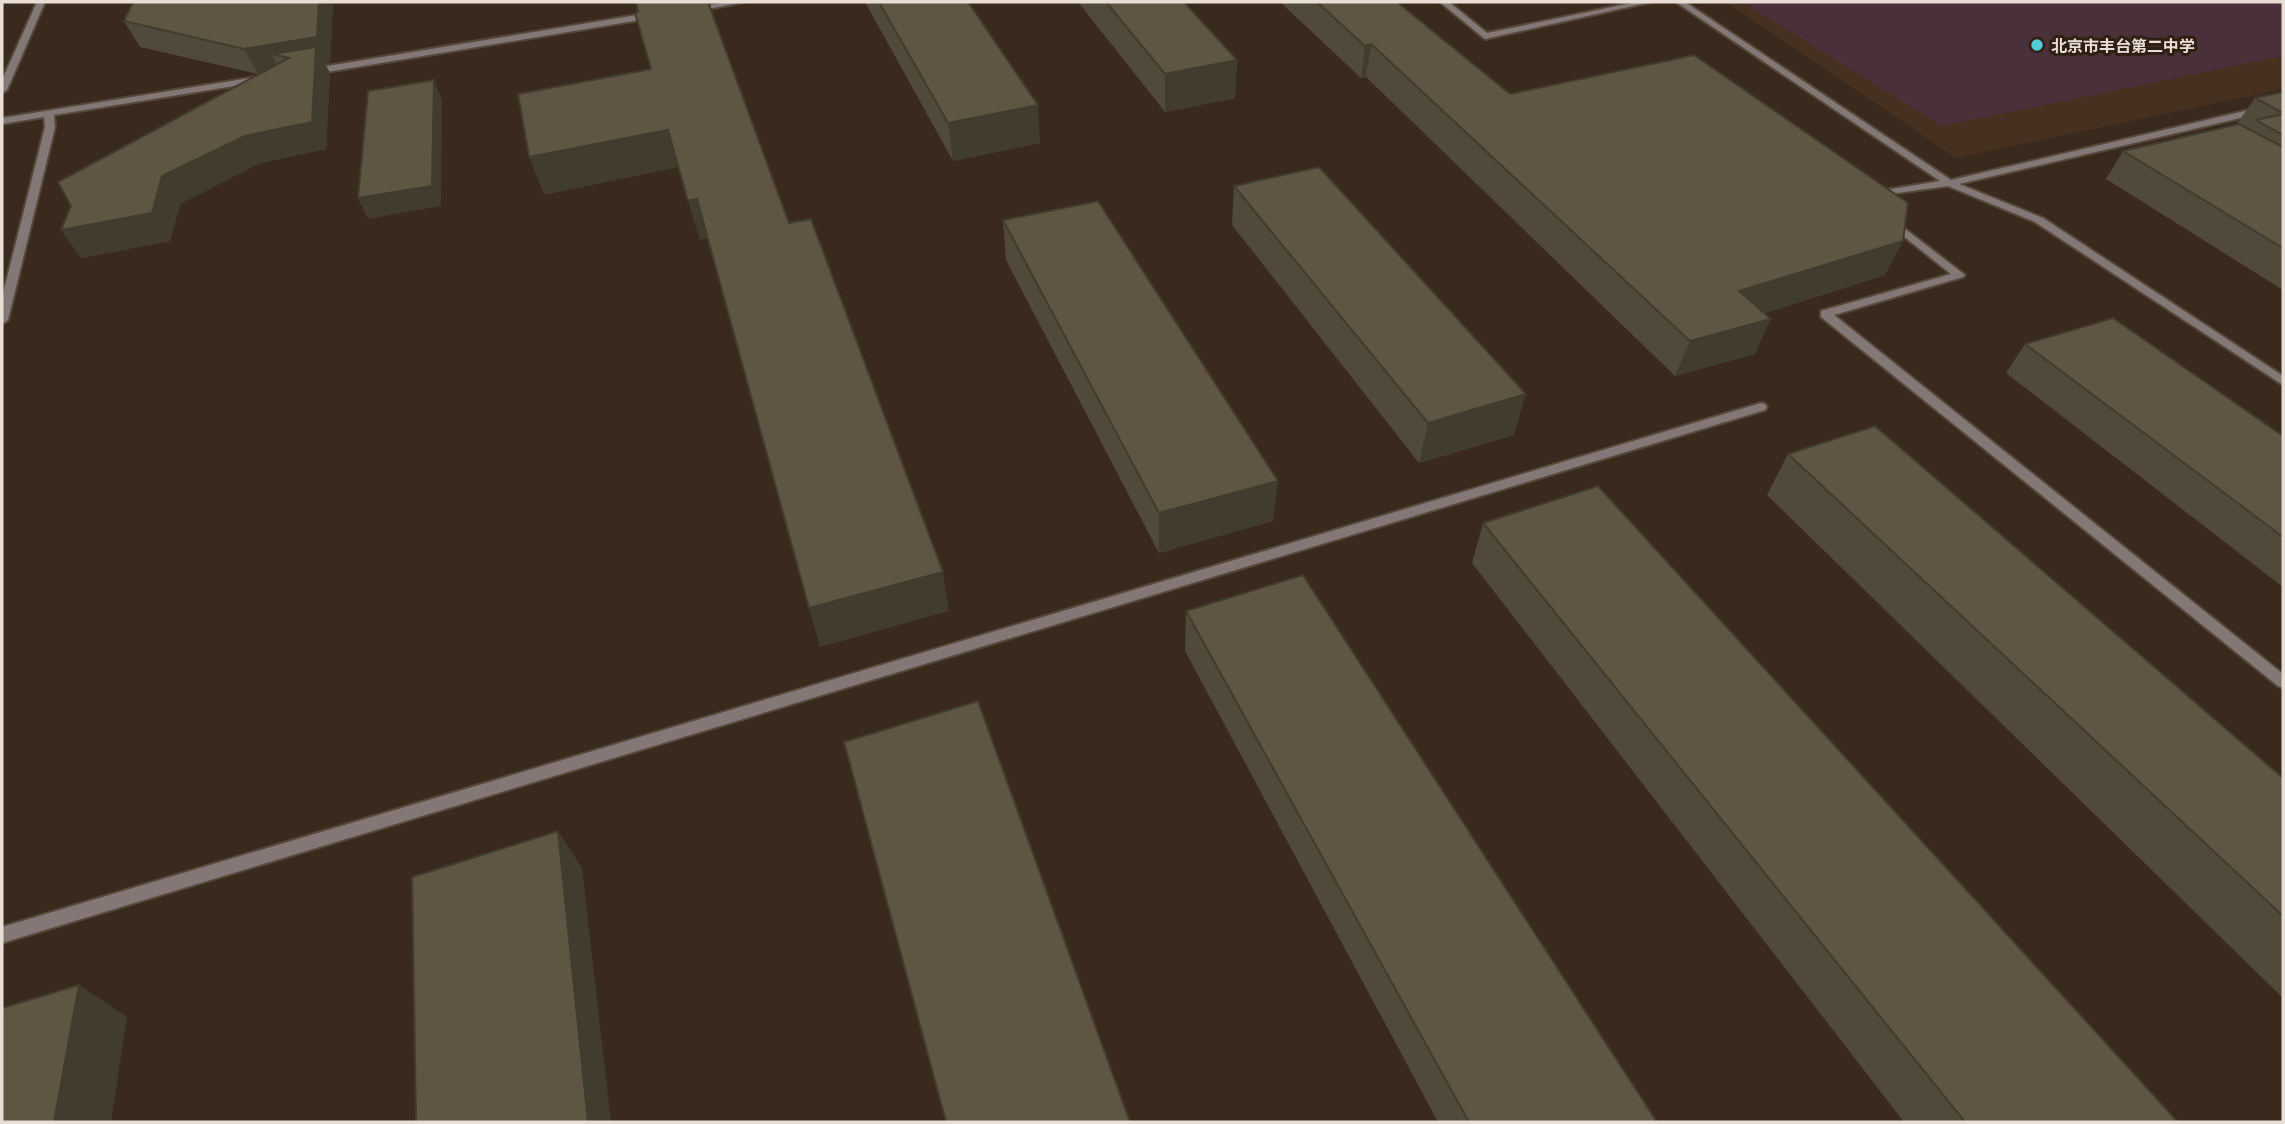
<svg xmlns="http://www.w3.org/2000/svg" width="2285" height="1124" font-family="Barlow,'Noto Sans SC',sans-serif">
<rect width="100%" height="100%" fill="#3a2a1d"/>
<path fill="#46301f" d="M1726,2h557v87l-327,69z"/>
<path fill="#4a3039" d="M1742,2h541v54l-341,70z"/>
<g fill="none" stroke-linecap="round" stroke-linejoin="round">
<defs>
<path id="street" d="M37,2h8l-38,88 -5,3v-13z
M725,2h19l-51,10 -4,-3z
M1440,2h9l38,31 149,-31h15l-166,37z
M1676,2h9l266,178 332,-78v6l-324,76 84,34 240,158v9l-248,-163 -87,-36 -79,11v-4l4,-1 67,-11z
M655,12l3,1v4l-349,58 -5,-3 5,-3z
M262,76l3,1v4l-211,34 1,12 -47,193 -6,4v-26l43,-171 -1,-10 -42,7v-6z
M1891,218l74,57 -2,2 -129,38 449,359v14l-5,-2 -457,-369v-6l130,-37 -64,-51 -1,-2z
M1761,403l4,1 2,3 -2,3 -1763,533v-16z"/>
</defs>
<use href="#street" stroke="#56473b" stroke-width="4"/>
<use href="#street" fill="#837876" fill-rule="evenodd"/>
</g>
<path fill="#514939" d="M133,2h200l-3,61 -5,1 5,9 -4,76 -66,14 -80,41 -10,37 -89,17 177,-184 -118,-27 -16,-26z
M865,2h103l72,141 -87,18z
M1078,2h106l53,58 -2,38 -70,14z
M1280,2h117l113,92 375,181 -120,38 -10,41 -80,22 -309,-299 -5,1z
M2283,92v198l-177,-111 17,-28 113,-26 19,-27z
M1234,186l280,249 -95,28 -187,-238z
M1003,220l270,301 -114,32 -153,-293z
M2025,344l258,92v151l-277,-214z
M1788,454l495,324v220l-516,-503z
M1483,523l695,599h-274l-432,-559z
M1186,611l471,511h-219l-253,-471z"/>
<path fill="#423c2e" d="M319,2h14l-3,61 -5,1 5,9 -4,76 -66,14 -80,41 -10,37 -89,17 -20,-28 91,-17 10,-37 83,-40 67,-14 3,-57 -21,3 -5,-10 -18,-4 9,17 -22,3 -14,-25 73,-12z
M1371,44l-5,33 -5,1 4,-32z
M1237,60l-2,38 -70,14v-38z
M434,80l8,20 -1,106 -73,13 -10,-21z
M1038,105l2,38 -87,18 -5,-38z
M668,130l11,37 -135,28 -15,-38z
M697,199l11,39 -8,2 -12,-39z
M1903,241l-18,34 -161,51 15,-35z
M1771,319l-16,35 -80,22 15,-35z
M1526,394l-12,41 -95,28 9,-40z
M1278,481l-5,40 -114,32v-40z
M943,572l6,39 -129,36 -11,-39z
M558,831l24,37 29,254h-23z
M79,985l48,32 -16,105h-57z"/>
<path fill="#5e5542" stroke="#423c2e" stroke-width="2" d="M133,2h186l-2,35 -73,12 -120,-28z
M636,2h72l81,221 22,-4 132,353 -134,36 -112,-409 -9,2 -20,-71 -139,27 -11,-63 133,-25 -16,-56 3,-1z
M879,2h89l70,103 -90,18z
M1106,2h78l53,58 -72,14z
M1317,2h80l113,92 184,-39 214,148 -5,38 -164,50 32,28 -81,22 -319,-297 -6,2z
M316,47l-4,75 -67,14 -83,40 -10,37 -91,17 10,-24 -13,-24 231,-124 -18,-4z
M434,80l-2,106 -74,12 10,-107z
M2283,92v21l-28,-15z
M2283,114v21l-27,-15z
M2239,124l44,23v101l-160,-97z
M1319,167l207,227 -98,29 -194,-237z
M1098,201l180,280 -119,32 -156,-293z
M2113,318l170,118v101l-258,-193z
M1875,426l408,352v138l-495,-462z
M1598,486l580,636h-213l-482,-599z
M1303,575l354,547h-188l-283,-511z
M978,701l152,421h-184l-102,-380z
M558,831l30,291h-172l-4,-245z
M79,985l-25,137h-52v-114z"/>
<circle fill="#52cbd9" stroke="#302014" stroke-width="2.5" cx="2037" cy="45" r="7"/>
<g text-anchor="middle" dominant-baseline="central" stroke-width="6" stroke-linejoin="round" paint-order="stroke">
<g font-size="16" font-weight="bold" fill="#e9ded6" stroke="#302014" text-anchor="start">
<text x="2051" y="45">北京市丰台第二中学</text>
</g>
</g>
<rect width="2285" height="1124" fill="none" stroke="#e9ded6" stroke-width="7"/>
</svg>
